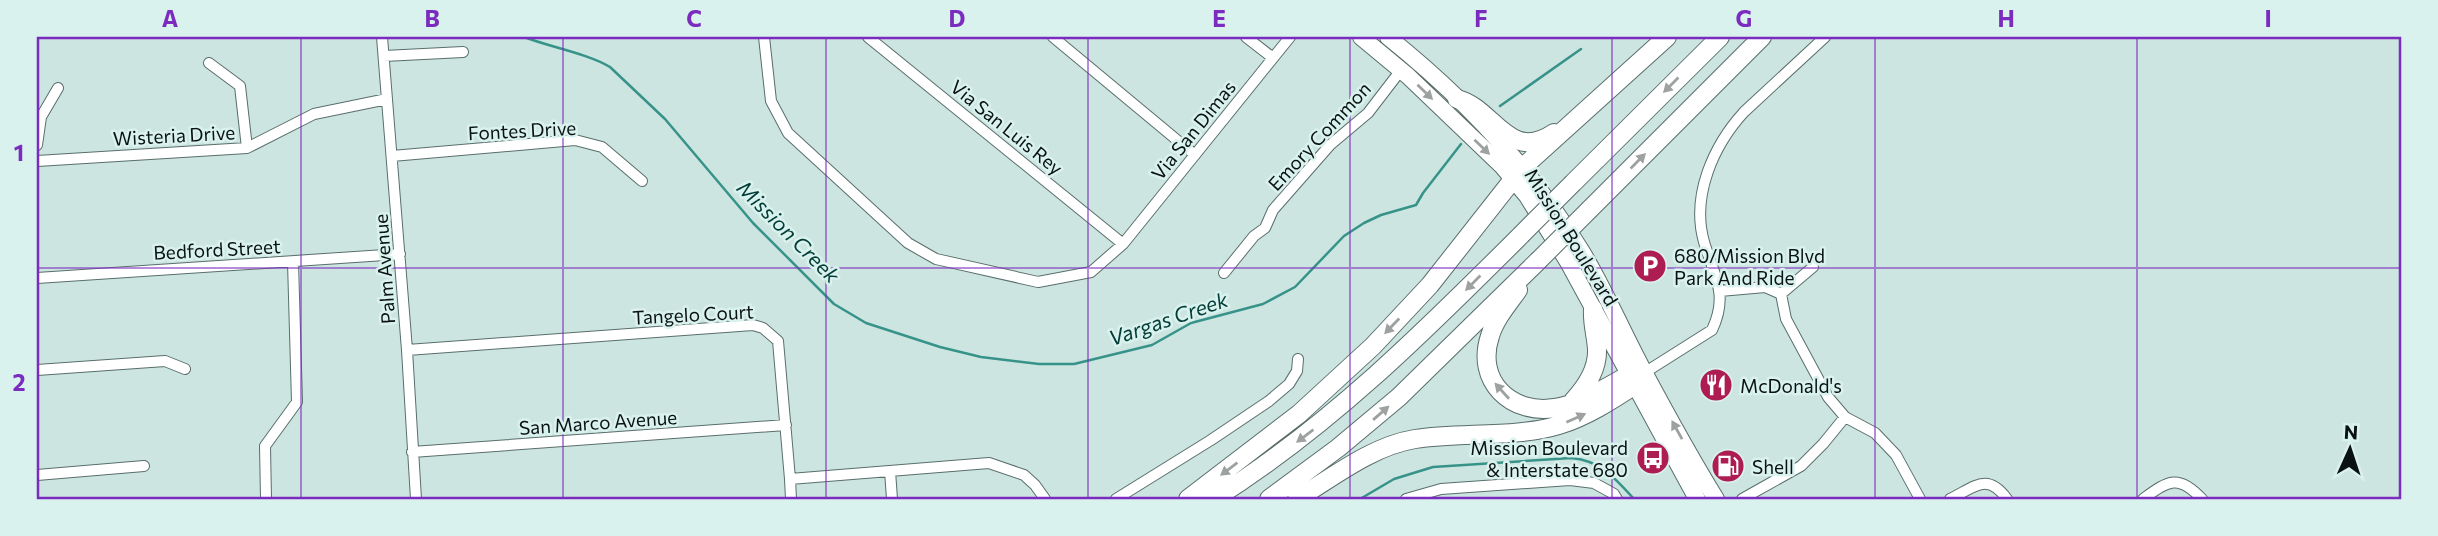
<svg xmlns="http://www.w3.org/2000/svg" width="2438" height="536" font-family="Commissioner,sans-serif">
<rect width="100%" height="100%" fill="#cde5e1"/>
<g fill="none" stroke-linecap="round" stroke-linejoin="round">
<path stroke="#379389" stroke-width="2.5" d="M524,37c26,10 65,17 86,30l55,52 88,104 81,81 32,19 74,24 41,10 58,7h35l78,-19 39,-22 72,-19 32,-17 49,-51 20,-13 17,-8 35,-10 7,-12 38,-49
M1500,106l81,-57
M1360,499l34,-20 39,-12 138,-9c29,2 45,21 63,41"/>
<defs>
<path id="minor" d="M382,37l25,313 9,149
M764,37l7,64 17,32 120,110 28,16 102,23 53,-10 32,-28 167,-207
M868,37l255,207
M1053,37l142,118
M1246,37l27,21
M384,56l79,-4
M209,63l31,23 7,62
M37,145l4,-28 17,-29
M392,156l183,-16 27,7 40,34
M37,161l210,-13 67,-34 73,-15
M1224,273l30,-37 11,-8 8,-18 57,-65 38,-32 33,-43
M37,278l363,-24
M1720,291l45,-4 16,7 5,25 42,78 17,20 30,16 21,22 24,44
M1781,294l32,-27
M407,350l346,-25 10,3 15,13 12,138 199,-16 35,12 11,10 10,14
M37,370l128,-9 20,8
M1644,373l68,-43c17,-36 2,-54 -8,-88 -13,-46 9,-96 40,-130l81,-75
M412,452l374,-27
M890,471l2,28
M37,475l107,-9
M790,479l1,20
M266,499l-1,-53 32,-44 -4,-140
M1116,499l95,-59 58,-39 20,-17 8,-13 1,-12
M1406,499l35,-10 129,-9 24,3 20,11 3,5
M1742,499l59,-33 22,-22 22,-27
M1950,499c25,-12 37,-27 57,0
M2143,499c25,-18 35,-26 59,0"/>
<path id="primary" d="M1361,37l47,39 94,90 25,30 41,66 129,237
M1388,37c75,60 144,133 194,215 23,38 40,79 61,118 23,43 47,87 73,129"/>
<path id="motorway" d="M1457,99c37,9 51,65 97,34
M1573,183l147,-146
M1590,209l172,-172
M1518,290c-10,14 -23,29 -28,46 -15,45 21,79 65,72 25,-4 52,-21 74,-33
M1573,401c13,-14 25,-32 24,-52 -1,-14 -5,-26 -4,-40
M1188,499l111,-85 74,-68 57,-61 92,-117 145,-131
M1214,499c116,-73 211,-168 307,-264
M1269,499l69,-51 61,-51 139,-136
M1297,499c36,-22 75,-53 118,-60 45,-7 102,-1 144,-14 27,-8 53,-25 76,-40"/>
</defs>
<use href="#minor" stroke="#596e6b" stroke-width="12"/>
<use href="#primary" stroke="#596e6b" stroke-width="18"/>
<use href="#motorway" stroke="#596e6b" stroke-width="20"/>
<use href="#minor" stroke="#fff" stroke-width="10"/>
<use href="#primary" stroke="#fff" stroke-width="16"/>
<use href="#motorway" stroke="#fff" stroke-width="18"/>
<defs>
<path id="motorway-bridge" d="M1521,235l52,-52
M1538,261l52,-52"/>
</defs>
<use href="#motorway-bridge" stroke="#596e6b" stroke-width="20" stroke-linecap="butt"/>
<use href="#motorway-bridge" stroke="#fff" stroke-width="18"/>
</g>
<defs><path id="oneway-solid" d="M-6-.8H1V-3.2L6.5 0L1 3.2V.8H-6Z" transform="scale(1.75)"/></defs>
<g fill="#9da1a0">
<use href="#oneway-solid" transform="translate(1671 85) rotate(135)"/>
<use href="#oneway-solid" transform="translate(1425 92) rotate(44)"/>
<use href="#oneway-solid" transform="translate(1482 147) rotate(44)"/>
<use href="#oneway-solid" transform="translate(1638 161) rotate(-45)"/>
<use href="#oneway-solid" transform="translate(1473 283) rotate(135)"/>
<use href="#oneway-solid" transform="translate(1392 326) rotate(134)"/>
<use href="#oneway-solid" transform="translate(1502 391) rotate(-132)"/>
<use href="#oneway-solid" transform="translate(1381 413) rotate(-41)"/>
<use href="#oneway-solid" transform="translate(1576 418) rotate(-24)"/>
<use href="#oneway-solid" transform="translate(1677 430) rotate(-119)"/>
<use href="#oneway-solid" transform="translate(1305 436) rotate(143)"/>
<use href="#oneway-solid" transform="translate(1229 469) rotate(143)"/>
</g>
<path fill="none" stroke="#7b2cbf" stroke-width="2" stroke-opacity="0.55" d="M301,37v462M563,37v462M826,37v462M1088,37v462M1350,37v462M1612,37v462M1875,37v462M2137,37v462M37,268h2364"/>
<defs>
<symbol id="parking-disc" viewBox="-11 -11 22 22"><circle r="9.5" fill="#ad1d52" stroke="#daf2ee"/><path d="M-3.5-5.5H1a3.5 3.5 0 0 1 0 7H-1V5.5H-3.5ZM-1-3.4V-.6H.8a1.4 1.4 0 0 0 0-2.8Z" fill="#fff"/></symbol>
<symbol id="restaurant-disc" viewBox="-11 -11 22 22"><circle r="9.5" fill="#ad1d52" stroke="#daf2ee"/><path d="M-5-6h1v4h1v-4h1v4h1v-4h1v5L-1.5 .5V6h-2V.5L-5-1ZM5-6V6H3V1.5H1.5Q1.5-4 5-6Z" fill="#fff"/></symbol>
<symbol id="bus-disc" viewBox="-11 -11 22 22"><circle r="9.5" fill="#ad1d52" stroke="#daf2ee"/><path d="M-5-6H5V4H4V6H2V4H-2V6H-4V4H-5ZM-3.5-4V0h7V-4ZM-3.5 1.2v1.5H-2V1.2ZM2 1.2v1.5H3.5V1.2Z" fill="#fff"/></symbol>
<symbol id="fuel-disc" viewBox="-11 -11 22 22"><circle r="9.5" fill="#ad1d52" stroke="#daf2ee"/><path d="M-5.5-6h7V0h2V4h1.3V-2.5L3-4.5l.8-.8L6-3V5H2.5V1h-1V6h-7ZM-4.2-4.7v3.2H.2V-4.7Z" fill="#fff"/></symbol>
</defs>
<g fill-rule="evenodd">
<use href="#parking-disc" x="1631" y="247" width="38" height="38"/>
<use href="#restaurant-disc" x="1697" y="366" width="38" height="38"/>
<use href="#bus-disc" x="1634" y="439" width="38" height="38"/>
<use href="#fuel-disc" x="1709" y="447" width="38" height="38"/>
</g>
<g text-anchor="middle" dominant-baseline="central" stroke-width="5" stroke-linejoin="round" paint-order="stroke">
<g font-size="19" fill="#0a1312" stroke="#daf2ee">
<text transform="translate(1007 127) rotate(39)">Via San Luis Rey</text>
<text transform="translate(522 130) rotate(-3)">Fontes Drive</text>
<text transform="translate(1193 130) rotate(-51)">Via San Dimas</text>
<text transform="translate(174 135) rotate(-3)">Wisteria Drive</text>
<text transform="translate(1319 136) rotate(-47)">Emory Common</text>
<text transform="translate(1572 237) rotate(58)">Mission Boulevard</text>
<text transform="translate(217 249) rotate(-3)">Bedford Street</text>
<text transform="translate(384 269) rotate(-94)">Palm Avenue</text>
<text transform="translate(693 314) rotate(-3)">Tangelo Court</text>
<text transform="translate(598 422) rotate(-4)">San Marco Avenue</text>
</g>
<g font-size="19" fill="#0a1312" stroke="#daf2ee" text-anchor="start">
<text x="1674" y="255">680/Mission Blvd<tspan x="1674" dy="22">Park And Ride</tspan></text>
<text x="1740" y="385">McDonald's</text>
<text x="1628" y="447" text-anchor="end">Mission Boulevard<tspan x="1628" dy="22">&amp; Interstate 680</tspan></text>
<text x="1752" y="466">Shell</text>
</g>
<g font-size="21" font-style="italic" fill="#013c37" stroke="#daf2ee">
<text transform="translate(789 231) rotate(45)">Mission Creek</text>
<text transform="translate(1168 318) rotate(-19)">Vargas Creek</text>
</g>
</g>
<rect width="2438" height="536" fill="none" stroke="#daf2ee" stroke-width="77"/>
<g transform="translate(2350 449) rotate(3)" stroke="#daf2ee" stroke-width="5" paint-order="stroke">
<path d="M0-5L12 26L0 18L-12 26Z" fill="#0a1312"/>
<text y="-10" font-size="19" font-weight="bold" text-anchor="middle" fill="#0a1312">N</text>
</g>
<rect x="38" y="38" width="2362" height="460" fill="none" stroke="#7b2cbf" stroke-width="2.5"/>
<g font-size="23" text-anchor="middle" font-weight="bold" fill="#7b2cbf">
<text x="170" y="27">A</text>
<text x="432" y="27">B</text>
<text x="694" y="27">C</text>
<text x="957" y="27">D</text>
<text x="1219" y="27">E</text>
<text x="1481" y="27">F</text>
<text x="1744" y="27">G</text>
<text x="2006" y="27">H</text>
<text x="2268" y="27">I</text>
<text x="19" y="161">1</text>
<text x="19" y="391">2</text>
</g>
</svg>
